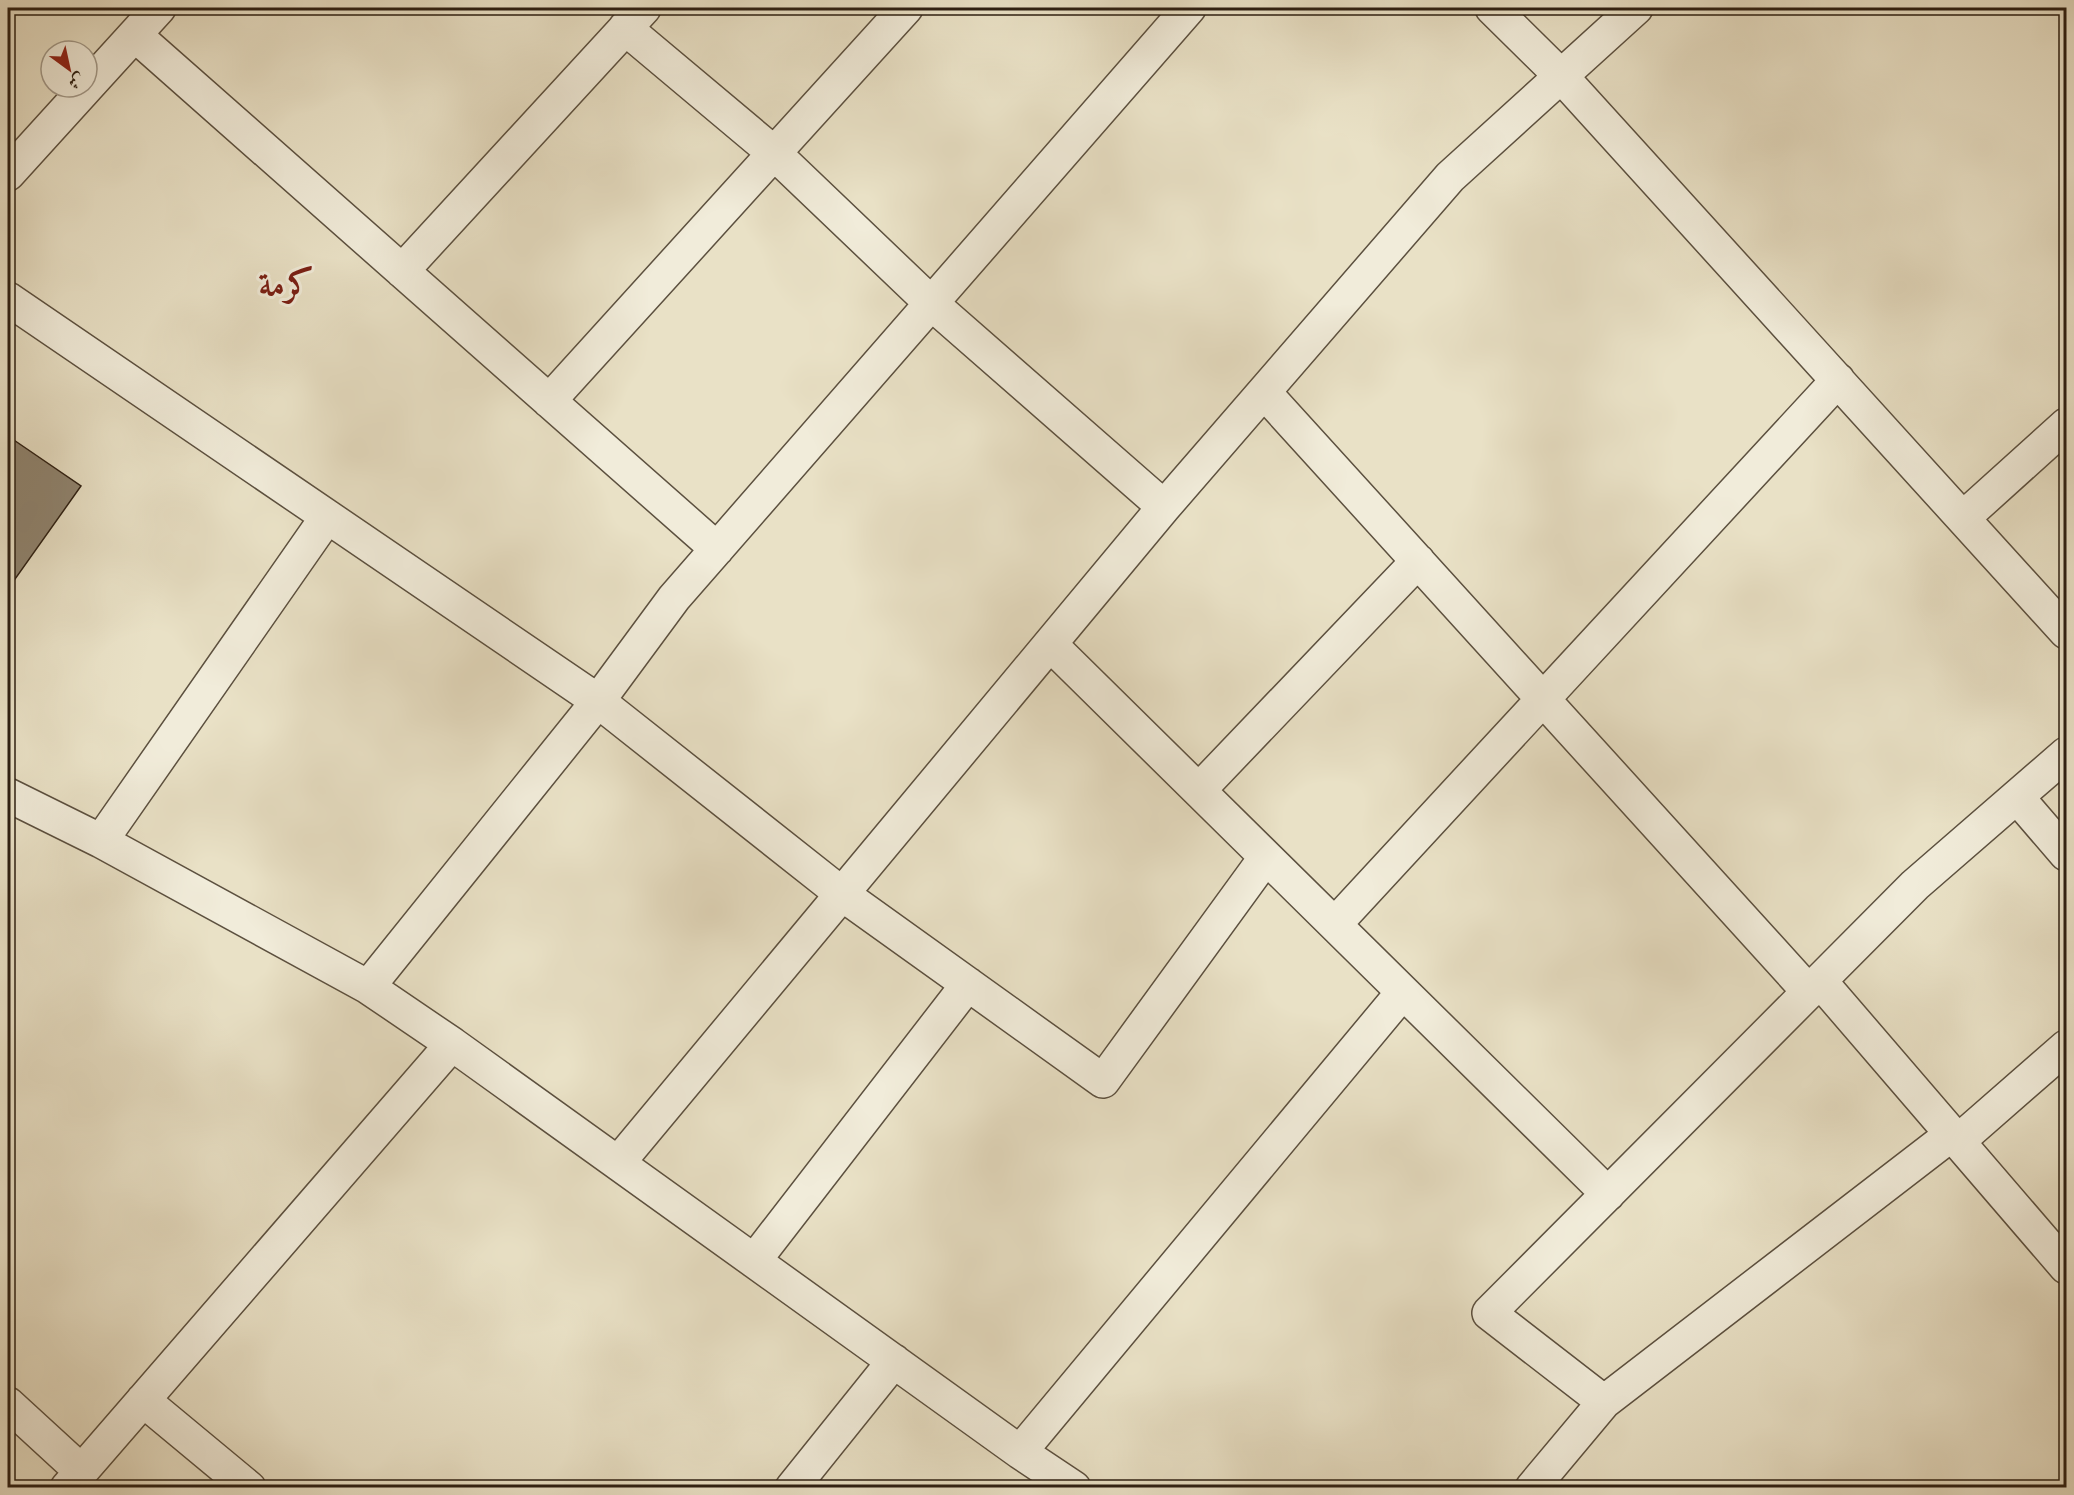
<svg xmlns="http://www.w3.org/2000/svg" width="2074" height="1495" font-family="'Sorts Mill Goudy',Amiri,serif">
<rect width="100%" height="100%" fill="#e9e1c6"/>
<filter id="stains"><feTurbulence type="fractalNoise" baseFrequency=".00333" numOctaves="4"/><feColorMatrix values="0 0 0 0 .2 0 0 0 0 .09 0 0 0 0 .02 0 0 0 .5 -.17"/></filter>
<radialGradient id="worn" r=".72"><stop offset=".6" stop-color="#630" stop-opacity="0"/><stop offset="1" stop-color="#630" stop-opacity=".3"/></radialGradient>
<path fill="#8f8470" stroke="#2d1f12" stroke-width="1.5" d="M8,436l73,50 -73,103z"/>
<g fill="none" stroke-linecap="round" stroke-linejoin="round">
<defs>
<path id="minor" d="M1492,8l69,68 505,556
M625,28l149,125 157,150 233,204
M135,35l582,514
M87,87l72,-79
M8,174l79,-87
M402,271l242,-263
M8,299l590,402 244,193 261,187 163,-224
M1264,392l545,600
M549,401l357,-393
M1963,518l103,-93
M1050,644l558,550
M1199,790l219,-229
M8,795l93,46 267,146 84,57 -385,444
M2017,797l49,57
M101,841l226,-324
M1335,924l503,-544
M1820,981l246,286
M368,987l230,-286 76,-103 515,-590
M452,1044l568,408 54,36
M618,1163l546,-656 286,-330 186,-169
M754,1261l214,-277
M143,1400l106,88
M1604,1402l-115,-89 426,-428 151,-131
M8,1404l73,67
M1020,1452l383,-460
M792,1488l102,-127
M1532,1488l72,-86 348,-268 11,3 103,-90"/>
</defs>
<use href="#minor" stroke="#5c503f" stroke-width="36"/>
<use href="#minor" stroke="#f1ecda" stroke-width="33"/>
</g>
<g text-anchor="middle" dominant-baseline="central" stroke-width="6" stroke-linejoin="round" paint-order="stroke">
<g font-size="34" font-weight="bold" fill="#7a1f14" stroke="#f1ecda">
<text x="286" y="286">كرمة</text>
</g>
</g>
<rect width="2074" height="1495" fill="none" stroke="#e9e1c6" stroke-width="30"/>
<rect x="9" y="9" width="2056" height="1477" fill="none" stroke="#2d1f12" stroke-width="3"/>
<rect x="15" y="15" width="2044" height="1465" fill="none" stroke="#2d1f12" stroke-width="1.5"/>
<g transform="translate(69 69) rotate(147)"><circle r="28" fill="#f1ecda" stroke="#a39a8a" stroke-width="1.5"/>
<path d="M0-4.5L10 22L0 15L-10 22Z" fill="#8f2418"/>
<text y="-9" font-size="16" font-weight="bold" text-anchor="middle" fill="#2d1f12">ش</text>
</g>
<rect width="100%" height="100%" filter="url(#stains)"/>
<rect width="100%" height="100%" fill="url(#worn)"/>
</svg>
